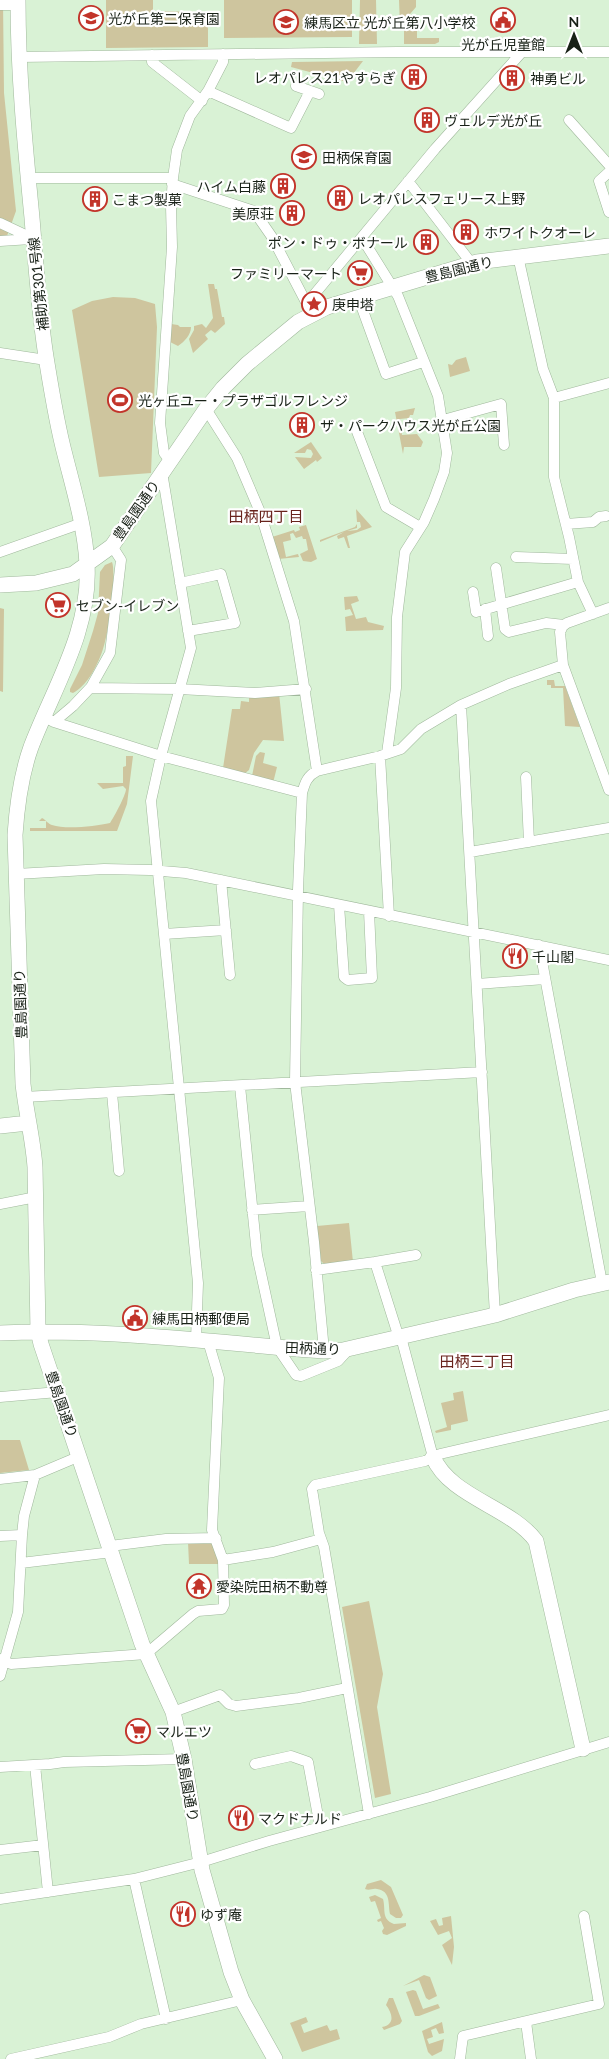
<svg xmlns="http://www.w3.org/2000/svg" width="609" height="2059" font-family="Lato,'Noto Sans JP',sans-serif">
<rect width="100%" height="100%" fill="#d9f2d5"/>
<path fill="#cec59e" d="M0,0h3l1,93 12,118 -9,25 -7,1z
M106,0h47v11l55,1v35l-102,1z
M224,0h128v37l-128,1z
M360,0h16l1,44h-18z
M399,0h17v7l-16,19z
M417,15v23h22v4l-4,2h-31v-13z
M363,61l-16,21 -56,-15 1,-5z
M208,284h6l1,5h2l5,28h2l1,7 -10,9 -4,-3 -6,5 3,4 -15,14 -4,-14 5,-9v-4l8,-2 4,4 7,-10z
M113,297l22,1 20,6 2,23 -6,146 -52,4 -27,-167 20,-9z
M171,324l7,1 2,2h11c0,8 -7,15 -13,19l-8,-4z
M466,357l4,14 -20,6 -2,-13 4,1 4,-5z
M415,408l-2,7h-3l-1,3 -9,1 2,16 15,-1 6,8 -2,5h-17l-1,7 -8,-42z
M311,442l11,16 -5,4 -1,-2 -12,9 -9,-12 16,1 2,-4 -2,-4 -4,-1 -2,4h-11z
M356,509l16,18 -25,9 3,12h-2l-4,-11 -6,2 -1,-3 7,-4 -24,10v-2l35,-13 2,-3v4l-10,3 10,-1 4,-3 -1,-5h-3z
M306,525l11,34 -6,3 -8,-1 -3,-7 8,-4 -2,-11h-3l-1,-3 -6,2 -3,-5 -3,1 1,6 -8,2 3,15 12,-3 1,3 -21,2 -6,-22 22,-7 1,2 5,-2 -1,-3z
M112,562c5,13 -4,76 -10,90 -5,14 -15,34 -29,41l-3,-1v-3l12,-24 11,-34 5,-18 2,-41 5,-7z
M357,596l2,5 -8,3 5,15 10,-2 2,5 16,4 -1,4 -37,1 -1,-14 8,-2 -3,-6 -5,1 -1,-13z
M0,608l4,1 -1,83 -3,-1z
M547,680h7l1,6h10l15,41 -15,-1 -2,-38h-12v-3h-4z
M279,693l5,48 -21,-1 -9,13 -5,17 -5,4 -21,-6 9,-59h8l1,-8 8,1v-6z
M260,752l5,1 -2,10 14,4 -4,16 -21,-7 4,-20z
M126,756h7l-6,48 -10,27h-87v-3h16v-7h-7l3,-3c4,2 6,6 10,7 14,5 44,1 58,-2 4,-6 16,-28 16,-34l-3,-3 -20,3 -6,-6h26v-16l3,-1z
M349,1223l4,39 -28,3 -4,-4 -4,-35z
M463,1391l5,30 -17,4v5l-15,3 -1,-2 12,-4 -6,-24 13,-3 -1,-7z
M0,1440h20l9,30 -29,3z
M188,1542l26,1 5,21h-30z
M369,1601l14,73 -6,33 14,87 -16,4 -33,-191z
M381,1880l10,7 12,28 -2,3h-5l-6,-4c-2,-10 1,-23 -13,-25 -5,-1 -7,2 -12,0l2,-5z
M375,1895l8,4c3,11 -2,20 11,25l12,-1v3l-19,9 -4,-1 -1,-3 2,-3 -3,-7 -3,1 -1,-2 4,-2 -6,-17 -4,1 -2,-5z
M451,1916l3,31 -2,18 -10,-20 10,-7 -3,-7 -11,4 -8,-14 6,-2 3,7 4,-1 -1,-7z
M424,1975l6,2 7,19 -8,4 -3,-2 -7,-18 -16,6z
M413,1990l3,1 7,18 15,-5 2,4 -21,8h-4l-9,-24z
M389,1998h4l9,23 -2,3 -16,6 -2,-3c14,-3 10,-14 4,-22z
M306,2017l2,5 -7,3 3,8 23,-8 3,6 7,-2 3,10 -38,13 -12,-29z
M442,2022l2,11 -5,1 -3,-6 -5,2 2,7 -6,2 2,5 15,-5 -2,12 -10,5 -4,-4 -6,-21z"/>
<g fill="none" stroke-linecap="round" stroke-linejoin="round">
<defs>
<path id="street" d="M0,5h18
M152,55v7l50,39
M19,57l378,-5h212
M296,86l23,8
M208,91l83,37 19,-37
M569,120l40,45
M609,172l-10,9 10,31
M28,178h145
M408,181l64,83
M172,184l82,27 18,26 37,71
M0,223l34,16
M362,238l36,58 40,100 9,57 -3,19 -10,27 -10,23 -19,30 -8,65 -1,71 -9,65
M0,241l31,-2
M518,256l25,113 11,29v79l15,60 9,45 15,32
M358,297l28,77 37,-12
M308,302l127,-153 87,-97
M0,353l46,7
M554,398l55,-15
M206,409l31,49 23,54 34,109 23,150
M443,420l58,-16 3,41
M356,429l30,78 34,20
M170,461l-6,-8 -4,-30 12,-176 -1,-41 2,-28 4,-28 13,-34 18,-25 15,-29v-8
M162,472l29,176 -30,108 -10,45 47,482 -2,57
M566,524l27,-2 6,-5 7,-1
M0,552l82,-29
M516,557l57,2
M496,568l9,61 4,3 37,-9 18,2
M180,583l41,-9 14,49 -47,8
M473,592l3,20 102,-30
M609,608l-42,15 -4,3 -3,6 3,33 46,125
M485,609l3,27
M90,688l89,1 76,4 51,-4
M461,705l34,610
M44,717l10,5 107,34 141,37
M54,722l19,-16 18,-19 19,-34 11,-93 -9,-14
M380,756l9,160
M526,777l3,65
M470,852l139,-24
M16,874l88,-5 46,1 36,3 423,87
M221,880l9,95
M339,905l5,72 4,3 24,-2 -3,-67
M164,934l62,-4
M539,945l63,338
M477,984l68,-5
M240,1086l17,169 20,92 19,28 5,1 37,-15 11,-12
M112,1093l7,78
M24,1097l458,-25
M0,1204l36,-7
M252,1210l57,-4
M375,1262l41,-7
M316,1270l59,-8 24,76
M401,1337l32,120
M324,1351l-10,-109 -19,-160 3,-192 4,-97c3,-10 5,-17 15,-22l63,-15 21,-7 20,-20 40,-24 48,-21 54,-19
M0,1397l58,-5
M0,1479l35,-4 45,-19
M0,1536l22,-1
M110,1546l56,-7 50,-1
M223,1560l50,-8 48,-13
M21,1563l91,-11
M0,1659l11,5 135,-10 47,-40 5,-3 24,-2 2,-4 -1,-45 -11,-30 7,-152 -11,-37
M0,1676l18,-64 4,-77 2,-19 11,-41
M173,1712l47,-17 9,9 7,2 63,-8 48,-10
M255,1764l36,-8 17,6 12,65
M35,1765l13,127
M0,1767l50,-3 14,-2 120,-3
M369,1814l-45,-267 -5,-14 -7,-44 3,-4 110,-24 15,-7 169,-39
M0,1850l43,-5
M134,1879l32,140
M0,1899l134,-20 67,-17 68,-21 161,-44 179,-55
M526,2022l5,37
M11,2059l98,-22 32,-13 101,-24
M460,2059l3,-23 136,-32 -15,-88"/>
<path id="secondary" d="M18,0c0,73 7,145 14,218 4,48 7,97 15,145 5,31 10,62 18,92 9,36 20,72 22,109 4,66 -33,123 -56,183 -10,28 -14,58 -16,88l8,249c3,28 10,55 12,83l3,164 3,13 101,300 31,68 11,47 18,111 29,102 11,28 33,59
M0,585l36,-2 37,-9 39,-28 94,-137 17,-21 24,-24 51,-42 29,-15 150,-45 132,-16
M0,1126l28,-3
M0,1333c108,-5 216,10 324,18l19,-1 152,-35 79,-25 35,-8
M433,1457c17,40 78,50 103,84l47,208"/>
</defs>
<use href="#street" stroke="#a0b89c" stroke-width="11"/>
<use href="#secondary" stroke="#a0b89c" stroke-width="16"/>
<use href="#street" stroke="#fff" stroke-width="10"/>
<use href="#secondary" stroke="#fff" stroke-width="15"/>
</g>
<defs>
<symbol id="school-ring" viewBox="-11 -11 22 22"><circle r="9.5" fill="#fff" stroke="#c2342a" stroke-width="1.5"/><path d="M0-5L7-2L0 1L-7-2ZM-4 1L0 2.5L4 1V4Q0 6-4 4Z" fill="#c2342a"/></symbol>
<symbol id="civic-ring" viewBox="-11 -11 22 22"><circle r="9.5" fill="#fff" stroke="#c2342a" stroke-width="1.5"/><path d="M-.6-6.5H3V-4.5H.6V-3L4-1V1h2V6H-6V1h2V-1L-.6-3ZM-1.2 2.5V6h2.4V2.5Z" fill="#c2342a"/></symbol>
<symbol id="building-ring" viewBox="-11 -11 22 22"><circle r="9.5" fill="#fff" stroke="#c2342a" stroke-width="1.5"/><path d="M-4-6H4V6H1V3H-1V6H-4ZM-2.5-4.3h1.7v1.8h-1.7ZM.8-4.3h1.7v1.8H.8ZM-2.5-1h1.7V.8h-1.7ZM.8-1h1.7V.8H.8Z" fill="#c2342a"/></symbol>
<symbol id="supermarket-ring" viewBox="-11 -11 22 22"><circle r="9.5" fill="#fff" stroke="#c2342a" stroke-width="1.5"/><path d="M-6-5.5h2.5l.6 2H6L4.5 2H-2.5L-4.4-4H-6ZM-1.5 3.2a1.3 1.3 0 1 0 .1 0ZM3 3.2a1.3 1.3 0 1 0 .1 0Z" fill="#c2342a"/></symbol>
<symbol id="sight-ring" viewBox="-11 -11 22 22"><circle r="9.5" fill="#fff" stroke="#c2342a" stroke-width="1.5"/><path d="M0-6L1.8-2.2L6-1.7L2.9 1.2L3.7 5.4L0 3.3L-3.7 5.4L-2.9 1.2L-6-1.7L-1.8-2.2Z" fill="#c2342a"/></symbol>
<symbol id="stadium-ring" viewBox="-11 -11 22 22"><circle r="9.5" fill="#fff" stroke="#c2342a" stroke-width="1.5"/><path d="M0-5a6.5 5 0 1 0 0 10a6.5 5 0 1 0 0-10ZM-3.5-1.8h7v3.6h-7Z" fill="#c2342a"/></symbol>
<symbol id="restaurant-ring" viewBox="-11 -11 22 22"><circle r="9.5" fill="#fff" stroke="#c2342a" stroke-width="1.5"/><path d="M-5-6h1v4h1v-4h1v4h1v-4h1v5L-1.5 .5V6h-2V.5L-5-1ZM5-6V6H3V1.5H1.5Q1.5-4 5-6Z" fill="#c2342a"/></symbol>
<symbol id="temple-ring" viewBox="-11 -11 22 22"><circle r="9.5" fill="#fff" stroke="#c2342a" stroke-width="1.5"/><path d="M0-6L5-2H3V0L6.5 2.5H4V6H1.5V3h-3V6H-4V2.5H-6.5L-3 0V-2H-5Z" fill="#c2342a"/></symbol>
</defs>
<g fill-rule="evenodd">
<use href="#school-ring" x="77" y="4" width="28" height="28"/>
<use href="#civic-ring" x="489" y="6" width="28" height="28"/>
<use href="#school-ring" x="272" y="8" width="28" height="28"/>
<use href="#building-ring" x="400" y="63" width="28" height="28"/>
<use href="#building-ring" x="498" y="64" width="28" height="28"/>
<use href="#building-ring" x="413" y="106" width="28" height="28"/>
<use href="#school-ring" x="290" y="143" width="28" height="28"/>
<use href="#building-ring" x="269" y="172" width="28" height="28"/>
<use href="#building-ring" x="326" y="184" width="28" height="28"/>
<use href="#building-ring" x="81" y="185" width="28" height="28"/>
<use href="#building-ring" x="278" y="199" width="28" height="28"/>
<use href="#building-ring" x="452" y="218" width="28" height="28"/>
<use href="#building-ring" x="412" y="228" width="28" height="28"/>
<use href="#supermarket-ring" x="346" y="259" width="28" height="28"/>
<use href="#sight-ring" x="300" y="290" width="28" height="28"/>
<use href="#stadium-ring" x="106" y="386" width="28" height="28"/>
<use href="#building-ring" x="288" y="411" width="28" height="28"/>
<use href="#supermarket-ring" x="44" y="591" width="28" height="28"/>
<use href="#restaurant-ring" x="501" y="942" width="28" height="28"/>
<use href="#civic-ring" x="121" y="1304" width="28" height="28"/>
<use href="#temple-ring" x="185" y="1572" width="28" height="28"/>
<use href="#supermarket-ring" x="124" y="1717" width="28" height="28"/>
<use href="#restaurant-ring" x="227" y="1804" width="28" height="28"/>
<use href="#restaurant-ring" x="169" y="1900" width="28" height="28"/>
</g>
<g text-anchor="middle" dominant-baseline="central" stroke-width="4.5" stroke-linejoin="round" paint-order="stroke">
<g font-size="14" fill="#182117" stroke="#fff" text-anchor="start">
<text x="108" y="18">光が丘第二保育園</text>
<text x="304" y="22">練馬区立 光が丘第八小学校</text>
<text x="503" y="44" text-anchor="middle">光が丘児童館</text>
<text x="396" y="77" text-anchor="end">レオパレス21やすらぎ</text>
<text x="530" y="78">神勇ビル</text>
<text x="444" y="120">ヴェルデ光が丘</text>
<text x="322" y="157">田柄保育園</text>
<text x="266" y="186" text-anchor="end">ハイム白藤</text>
<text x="358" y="198">レオパレスフェリース上野</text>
<text x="112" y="199">こまつ製菓</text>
<text x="274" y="213" text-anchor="end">美原荘</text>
<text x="484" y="232">ホワイトクオーレ</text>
<text x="408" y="242" text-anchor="end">ポン・ドゥ・ボナール</text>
<text x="342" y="273" text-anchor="end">ファミリーマート</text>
<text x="332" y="304">庚申塔</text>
<text x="138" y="400">光ヶ丘ユー・プラザゴルフレンジ</text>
<text x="320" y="425">ザ・パークハウス光が丘公園</text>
<text x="76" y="605">セブン-イレブン</text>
<text x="532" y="956">千山閣</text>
<text x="152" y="1318">練馬田柄郵便局</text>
<text x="216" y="1586">愛染院田柄不動尊</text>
<text x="156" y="1731">マルエツ</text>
<text x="258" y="1818">マクドナルド</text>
<text x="200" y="1914">ゆず庵</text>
</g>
<g font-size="14" fill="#182117" stroke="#fff">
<text transform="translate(459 269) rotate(-14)">豊島園通り</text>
<text transform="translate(38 284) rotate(-96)">補助第301号線</text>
<text transform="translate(136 510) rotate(-55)">豊島園通り</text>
<text transform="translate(20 1004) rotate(-92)">豊島園通り</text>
<text transform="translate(313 1348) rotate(2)">田柄通り</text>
<text transform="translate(62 1404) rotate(71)">豊島園通り</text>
<text transform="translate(188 1787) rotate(80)">豊島園通り</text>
</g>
<g font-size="15" fill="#69241d" stroke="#fff">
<text x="266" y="516">田柄四丁目</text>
<text x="477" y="1361">田柄三丁目</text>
</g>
</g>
<g transform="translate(574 35)" stroke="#ffffff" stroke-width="4" paint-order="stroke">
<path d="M0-4L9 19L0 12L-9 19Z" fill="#182117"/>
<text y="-8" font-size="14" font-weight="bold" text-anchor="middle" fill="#182117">N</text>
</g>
</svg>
